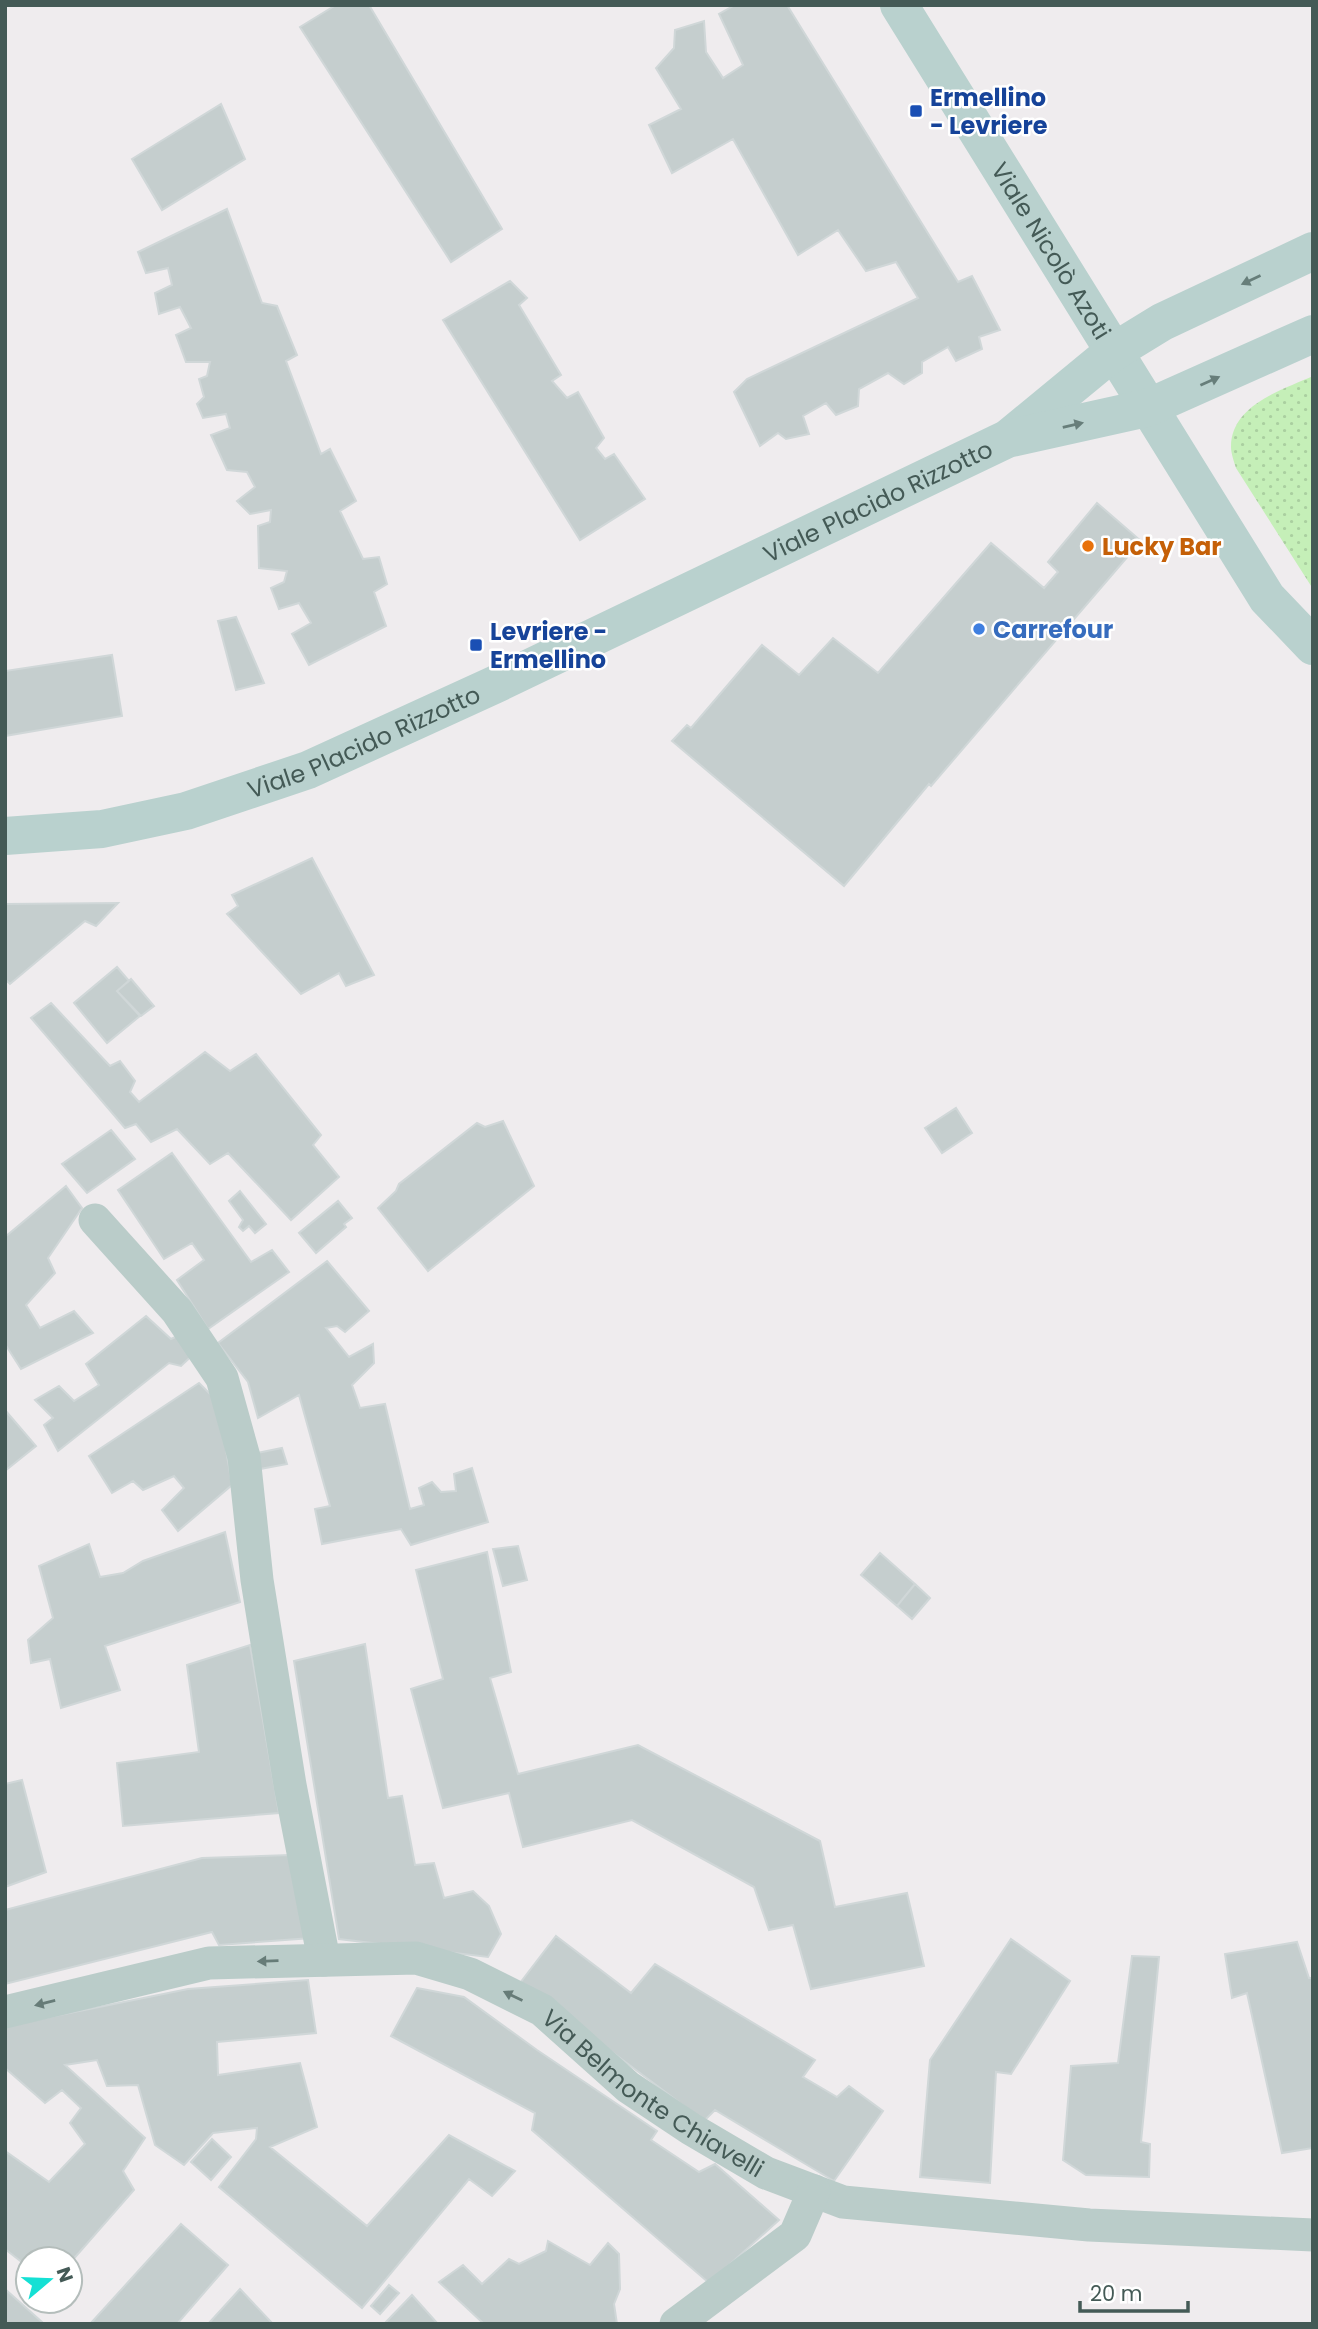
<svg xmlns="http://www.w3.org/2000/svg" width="1318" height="2329" font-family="Poppins,sans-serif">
<defs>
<pattern id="grass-dots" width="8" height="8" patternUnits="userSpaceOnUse" patternTransform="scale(1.75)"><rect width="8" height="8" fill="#c5efb8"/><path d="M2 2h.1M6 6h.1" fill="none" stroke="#aacfa0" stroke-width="1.8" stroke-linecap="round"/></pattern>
</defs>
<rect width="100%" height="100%" fill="#efecee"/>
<path fill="url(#grass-dots)" d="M1313,376v213l-77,-121c-2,-6 -5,-15 -5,-21 0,-42 51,-57 82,-71z"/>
<path fill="#c5cece" stroke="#d0d7d8" stroke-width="2" d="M336,5h33l133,224 -51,33 -151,-235z
M735,5h52l171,277 14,-6 28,54 -21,7 3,12 -26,12 -8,-14 -26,15v11l-18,11 -16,-11 -29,16 -1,17 -22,9 -10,-12 -23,13 6,18 -23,5 -8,-6 -18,13 -26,-54 13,-13 171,-81 -22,-36 -30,9 -28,-41 -40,25 -65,-116 -61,34 -23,-48 32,-16 -25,-41 18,-20 1,-18 29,-9 2,31 17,26 20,-13 -24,-51z
M221,104l24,55 -83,51 -30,-51z
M227,209l35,94 15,3 20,49 -11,6 35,93 9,-5 26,52 -16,10 23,48 16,-2 8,27 -13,8 12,34 -77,39 -17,-31 19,-11 -12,-20 -20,6 -8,-21 13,-6 3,-11 -28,-3 -1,-42 12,-4 1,-12 -21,4 -13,-13 18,-14 -8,-15 -20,-2 -16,-35 19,-7 -4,-14 -23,4 -6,-14 7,-7 -5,-18 8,-3 3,-14h-24l-10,-27 15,-7 -11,-21 -21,7 -4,-21 17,-8 -4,-17 -22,5 -8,-21z
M510,281l17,17 -8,7 42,70 -9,6 15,17 11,-6 26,46 -8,10 9,11 9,-5 31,45 -65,41 -137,-220z
M1097,503l44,38 -210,245 -2,-2 -85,102 -172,-145 15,-16 4,3 71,-83 37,30 34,-37 45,35 113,-130 53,45 14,-16 -10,-10z
M236,617l28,66 -28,7 -18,-69z
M112,655l10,61 -117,20v-65z
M312,858l62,117 -28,11 -7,-13 -38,21 -74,-80 11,-8 -6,-11z
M118,903l-22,23 -11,-5 -75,63 -5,-5v-75z
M117,967l12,14 -12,10 23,25 -33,27 -33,-40z
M131,979l23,27 -13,10 -24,-25z
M51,1003l59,63 10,-5 15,20 -5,11 9,10 66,-50 25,19 26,-17 65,81 -8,10 26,32 -48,43 -63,-67 -18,11 -33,-35 -26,13 -15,-18 -11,4 -94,-110z
M956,1108l16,25 -30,20 -17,-25z
M503,1121l31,65 -106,85 -50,-63 18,-17 3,-7 78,-61 8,4z
M111,1130l24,29 -48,34 -25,-29z
M172,1153l79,109 21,-12 17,22 -81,57 -31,-49 27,-20 -12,-17 -28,16 -46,-69z
M66,1186l16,22 -34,50 7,15 -29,32 14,23 34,-17 19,22 -72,36 -16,-25v-107z
M240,1191l26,33 -11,9 -6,-7 -6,5 -4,-4 4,-7 -14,-19z
M338,1201l14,17 -8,6 2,3 -30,26 -17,-20z
M327,1261l42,50 -24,21 -8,-6 -11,2 23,29 24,-13 1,19 -22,22 8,23 25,-4 25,105 14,-4 -5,-17 13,-6 9,10 15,-1 -2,-17 18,-6 16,54 -77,23 -10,-16 -79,15 -7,-35 15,-3 -31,-111 -41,23 -10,-36 -30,-39z
M146,1316l25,23 15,-7 12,18 -17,16 -12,-3 -111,88 -14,-26 9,-7 -18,-18 24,-14 15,15 25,-16 -13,-21z
M199,1383l19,19 14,83 -54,46 -16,-21 22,-22 -10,-12 -31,14 -10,-9 -21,12 -23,-37z
M5,1410l31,36 -31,25z
M282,1448l5,16 -27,5 -3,-16z
M225,1532l15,70 -135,44 15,44 -59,18 -11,-49 -19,4 -3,-23 25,-22 -14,-52 50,-22 11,33 23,-4 20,-12z
M518,1546l9,34 -24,6 -10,-37z
M487,1552l24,120 -21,6 28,96 120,-29 182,96 15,66 72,-14 17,73 -113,23 -18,-64 -24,5 -15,-43 -122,-67 -109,27 -14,-54 -66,15 -32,-119 32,-10 -27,-109z
M880,1553l35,31 -18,22 -36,-31z
M915,1584l15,14 -18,21 -15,-13z
M365,1644l23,154 14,-2 13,69 19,-2 10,35 29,-7 16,15 12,28 -13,23 -149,-18 -45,-278z
M250,1645l29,168 -156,13 -6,-63 82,-11 -12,-87z
M22,1780l24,92 -41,15v-103z
M290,1855l21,83 -92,7 -7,-13 -207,52v-74l197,-52z
M556,1936l75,57 24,-29 160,96 -12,17 34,20 12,-11 34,25 -49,70 -119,-71 -11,11 -184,-138z
M1011,1939l59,42 -59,93 -15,-2 -6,111 -70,-6 10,-117z
M1297,1942l12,36h4v170l-31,5 -35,-160 -15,5 -7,-44z
M1132,1956l27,1 -18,185 9,2 -1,33 -63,-2 -23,-15 8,-94 47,-3z
M308,1980l8,53 -99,9 1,33 82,-12 17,64 -47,20 97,79 82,-91 66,36 -23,25 -23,-17 -107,129 -143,-121 37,-48 1,-11 -44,5 -29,32 -29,-20 -17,-60 -31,1 -10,-26 -32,5 80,73 -22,33 11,19 -64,73v-4h-42v8l-23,-18v-98l44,31 36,-38 -15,-21 11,-15 -19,-18 -17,13 -40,-35v-42l183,-37z
M417,1988l47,9 73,53 120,81 -6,9 48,32 16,-8 64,56 -70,63 -177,-153 3,-17 -144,-77z
M212,2139l19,18 -20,23 -20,-18z
M181,2224l47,41 -51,59h-87z
M548,2241l42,24 18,-22 11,11 1,35 -6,15 3,20h-133l-45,-42 24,-17 19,19 27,-25 10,5 27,-13z
M389,2285l10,8 -19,21 -9,-8z
M5,2289l37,33 -1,2h-36z
M240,2289l33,35h-65z
M412,2295l26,29h-54z"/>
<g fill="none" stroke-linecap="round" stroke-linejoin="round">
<g stroke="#baccc9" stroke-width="33">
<path d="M95,1220l82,91 45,67 22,79 13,123 33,205 34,175"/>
<path id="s1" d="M5,2012l204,-49 207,-5 54,16 72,36 86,77 63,42 75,44 77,29 246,23 224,10"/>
<path d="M676,2324l119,-89 19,-44"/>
</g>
<g stroke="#b9d1ce" stroke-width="38">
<path id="s2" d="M899,5l368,593 46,48"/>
<path d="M1011,436l102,-84 49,-30 151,-71"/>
<path id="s3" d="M5,836l97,-7 84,-18 122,-41 186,-85 513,-246 140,-31 166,-74"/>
</g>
</g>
<defs><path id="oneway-solid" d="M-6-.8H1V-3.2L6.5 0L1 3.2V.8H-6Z" transform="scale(1.75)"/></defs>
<g fill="#677e7a">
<use href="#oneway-solid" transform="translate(1251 280) rotate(155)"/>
<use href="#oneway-solid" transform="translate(1210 381) rotate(-24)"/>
<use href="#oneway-solid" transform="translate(1073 425) rotate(-13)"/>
</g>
<g fill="#677c78">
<use href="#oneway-solid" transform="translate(268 1961) rotate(178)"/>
<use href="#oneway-solid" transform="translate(513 1996) rotate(-154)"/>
<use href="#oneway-solid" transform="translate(45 2003) rotate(166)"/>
</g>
<g fill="#1a4fb4" stroke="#fff" stroke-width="2.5">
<rect x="909" y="104" width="14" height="14" rx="3.5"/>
<rect x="469" y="638" width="14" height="14" rx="3.5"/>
</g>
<circle fill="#e8710a" stroke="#fff" stroke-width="2.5" cx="1088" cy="546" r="7"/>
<circle fill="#3f7fe0" stroke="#fff" stroke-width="2.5" cx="979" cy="629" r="7"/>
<g text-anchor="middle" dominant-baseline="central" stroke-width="5" stroke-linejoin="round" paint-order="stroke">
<g font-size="24" font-weight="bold" fill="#164399" stroke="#fff" text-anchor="start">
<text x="930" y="97">Ermellino<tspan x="930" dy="28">- Levriere</tspan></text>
<text x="490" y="631">Levriere -<tspan x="490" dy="28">Ermellino</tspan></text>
</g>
<g font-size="24" fill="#445a56" stroke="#fff">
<text stroke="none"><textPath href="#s2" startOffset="289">Viale Nicolò Azoti</textPath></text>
<text stroke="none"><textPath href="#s3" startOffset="942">Viale Placido Rizzotto</textPath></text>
<text stroke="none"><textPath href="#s3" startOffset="374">Viale Placido Rizzotto</textPath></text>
<text stroke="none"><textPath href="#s1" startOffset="693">Via Belmonte Chiavelli</textPath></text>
</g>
<g font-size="24" font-weight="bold" fill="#c56008" stroke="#fff" text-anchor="start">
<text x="1102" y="546">Lucky Bar</text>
</g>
<g font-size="24" font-weight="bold" fill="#366cbe" stroke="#fff" text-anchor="start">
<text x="993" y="629">Carrefour</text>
</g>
</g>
<rect width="1318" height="2329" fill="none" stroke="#445a56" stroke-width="14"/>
<g transform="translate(49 2280) rotate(71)"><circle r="33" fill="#ffffff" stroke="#b4bdbb" stroke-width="2"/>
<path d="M0-5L12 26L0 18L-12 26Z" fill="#15e0d4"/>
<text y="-10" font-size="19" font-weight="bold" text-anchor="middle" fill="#445a56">N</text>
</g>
<path d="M1080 2301v10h108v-10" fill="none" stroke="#445a56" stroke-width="3.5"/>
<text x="1090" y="2301" font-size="21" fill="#445a56" stroke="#ffffff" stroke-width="5" paint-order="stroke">20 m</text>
</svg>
